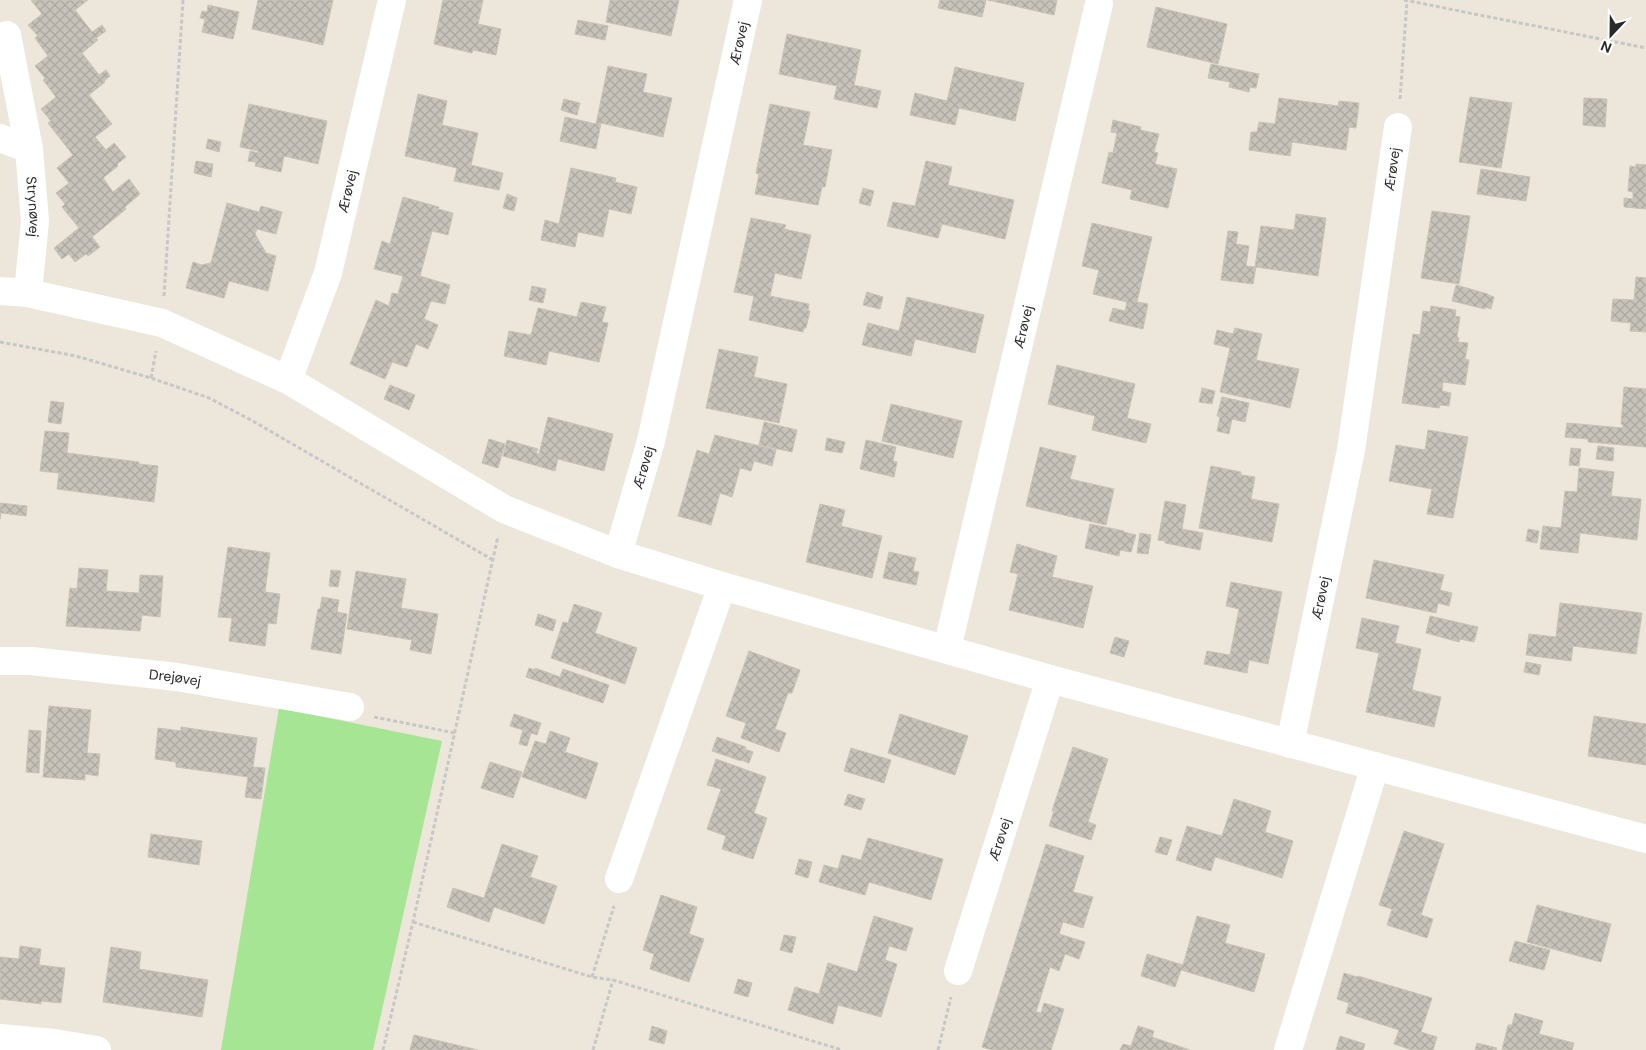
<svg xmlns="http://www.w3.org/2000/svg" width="1646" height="1050" font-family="'DM Sans',sans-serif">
<defs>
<pattern id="building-cross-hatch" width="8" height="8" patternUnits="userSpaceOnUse" patternTransform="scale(1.25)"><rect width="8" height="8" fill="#c7c3ba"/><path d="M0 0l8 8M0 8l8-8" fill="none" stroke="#aba8a0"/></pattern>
</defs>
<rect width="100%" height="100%" fill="#ece7da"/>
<path fill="#a5e594" d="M279,708l163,33 -69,309h-152z"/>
<path fill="url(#building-cross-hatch)" stroke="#c7c3b4" d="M31,0h57l-13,10 17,22 10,-7 4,6 -10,7 2,2 -16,13 17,22 7,-5 4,6 -6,5 1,1 -16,13 23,29 -17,13 11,13 8,-7 12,14 -9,7 1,2 -15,12 10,14 16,-13 11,15 -15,13 1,2 -34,28 8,10 -12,9 -2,-2 -11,8 -6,-8 -7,5 -8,-11 25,-20 -17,-21 3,-3 -9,-11 13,-10 -12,-15 16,-13 -25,-32 3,-2 -10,-12 15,-12 -13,-17 2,-2 -10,-12 13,-10 -13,-18 3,-2 -10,-11 14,-11z
M258,0h75l-10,45 -71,-16z
M443,0h40l-5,24 23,5 -5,26 -23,-5 -1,3 -38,-9z
M610,0h69l-8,36 -65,-14z
M940,0h46l-4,17 -44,-9z
M988,0h69l-3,15z
M208,5l31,7 -6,27 -31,-7 3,-13 -5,-1 2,-7 5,1z
M1156,7l71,17 -9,40 -71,-17z
M578,20l30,6 -3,14 -30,-6z
M787,34l74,16 -7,35 27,6 -4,17 -43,-9 3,-13 -58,-12z
M1211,64l48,10 -3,14 -6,-1 -1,5 -20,-5 1,-5 -22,-4z
M608,66l39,8 -4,18 29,6 -9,39 -62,-14 -5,26 -36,-8 5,-24 31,7z
M955,67l69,16 -9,38 -56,-13 -4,17 -45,-10 5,-22 32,8z
M418,94l29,7 -5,24 36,8 -7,32 32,8 -4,17 -45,-9 3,-13 -52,-12z
M1470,97l42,6 -11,65 -42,-6z
M1279,98l59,8 1,-5 20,2 -3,25 -7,-1 -3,23 -54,-8 -2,14 -41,-6 2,-18h6l2,-10 16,2z
M1584,98l23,1 -2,28 -22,-2z
M564,99l16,4 -3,12 -16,-5z
M249,104l78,17 -9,43 -34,-8 -3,16 -26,-6 1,-4 -8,-1 2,-10 8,2v-2l-18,-4z
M770,104l40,8 -7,33 29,5 -7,37h-3l-4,18 -63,-11 4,-20 -3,-1z
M1113,120l28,7 -1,3 19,4 -5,18 4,1 -3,11 22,5 -9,39 -38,-9 2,-9 -30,-7 7,-31 4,1 4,-20 -6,-1z
M208,139l13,3 -2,10 -13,-4z
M196,161l17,3 -2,13 -17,-4z
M926,161l26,6 -4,18 66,15 -9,39 -63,-15 -4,14 -51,-12 6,-24 22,4z
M1636,164l10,1v44l-22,-2v-9l9,1v-7l-5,-1 2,-25 6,1z
M571,168l45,10 -1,4 22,5 -6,27 -22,-5 -6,28 -25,-5 -3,15 -34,-7 4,-20 14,4z
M1481,169l49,8 -4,24 -49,-7z
M863,188l11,3 -4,15 -11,-3z
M507,194l10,4 -3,13 -11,-3z
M403,197l36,10 -1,2 15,4 -5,22 -16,-4 -12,45 30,9 -5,19 -14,-3 -7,18 14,6 -10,24 -12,-5 -9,23 -15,-5 -7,17 -35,-15 26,-64 13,6 3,-13 6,1 5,-18 -29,-7 8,-28 8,3z
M227,203l32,9 2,-6 21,6 -6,22 -19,-5 -2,5 11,19 10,3 -8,35 -39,-10 -5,17 -38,-10 7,-26 8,3 10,-2z
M1432,211l38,5 -11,68 -38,-6z
M1296,214l30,4 -8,58 -62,-9 -3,17 -32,-4 7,-49 10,1 -2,12 13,2 -3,20 9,1 6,-41 33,4z
M751,218l35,7 -2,4 27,6 -10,44 -26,-6 -5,23 39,8 -1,7h2l-4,17h-2l-1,4 -54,-12 5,-24 -20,-4z
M1092,223l60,14 -15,65 11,2 -5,25 -34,-8 4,-13 12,3 2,-9 -34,-8 6,-24 -17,-4z
M1636,277l10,1v54l-16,-1 1,-8 -20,-2 2,-22 21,1z
M1456,285l32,9v1l6,2 -3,12 -6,-2v2l-33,-8z
M532,286l14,3 -3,14 -14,-3z
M867,292l16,5 -3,12 -17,-4z
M907,297l77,18 -9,38 -60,-14 -4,17 -49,-11 6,-22 31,8z
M581,302l25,5 -4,15 6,1 -9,39 -50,-11 -3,14 -42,-9 5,-25 22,4 7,-27 39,9z
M1431,306l25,4 -1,6 5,1 -3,20 2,1 -1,4 10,1 -3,16 4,1 -4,25 -22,-3 -1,9 9,2 -2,13 -9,-1 -1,3 -37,-5 11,-69 7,1 3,-24 7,1z
M1235,328l27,6 -6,26 43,9 -9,39 -70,-16 10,-44 -16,-4 3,-14 16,4z
M719,349l39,8 -4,20 33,7 -8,39 -73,-15z
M1057,365l78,19 -8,34 24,6 -5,19 -54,-13 3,-14 -47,-12z
M390,385l25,10 -6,15 -25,-11z
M1624,387l22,2v58l-58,-5v-3l-23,-2 2,-14 56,5v-3l-2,-1z
M1202,388l13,3 -3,13 -13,-2z
M1222,397l27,6 -4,19 -13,-3 -3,15 -12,-3 3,-14 -3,-1z
M51,401l13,2 -3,21 -13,-2z
M891,404l71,17 -9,37 -71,-17z
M548,417l65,17 -9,37 -46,-12 -3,12 -52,-15 4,-16 31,9 -2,4 3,1z
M764,422l33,8 -5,22 -33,-7z
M1428,430l40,7 -15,81 -26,-4 5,-25 -43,-8 7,-36 29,5z
M45,431l24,2 -2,20 72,9v2l19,2 -4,36 -97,-13 2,-16 -19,-2z
M715,435l61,15 -4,16 -18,-5 -3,10 -11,-3 -8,29 -12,-4 -9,32 -33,-9 19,-66 12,4z
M827,438l18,4 -3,11 -17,-3z
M489,439l16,5 -7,24 -16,-5z
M866,440l30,7 -3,14 4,1 -3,15 -34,-8z
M1598,446l16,2 -1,13 -17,-2z
M1040,447l36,9 -6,23 44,10 -8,36 -80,-19z
M1571,448l10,1 -2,17 -10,-1z
M1211,466l30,6v3l14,2 -4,22 28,5 -7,38 -73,-14z
M1579,468l35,4 -3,24 30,3 -4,41 -57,-7 -2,20 -38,-4 3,-23 18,2 4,-37 12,1z
M1165,501l21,4 -4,24 21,4 -3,17 -35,-7v-2l-7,-1z
M0,503l27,3 -1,10 -25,-3 -1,6z
M820,504l25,6 -4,16 41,10 -10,42 -66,-16z
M1090,524l34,7v1l12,3 -5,17 -11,-2 -1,6 -34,-8z
M1528,529l11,2 -2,12 -11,-2z
M1140,533l11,2 -3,19 -11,-1z
M1017,544l40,12 -5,21 41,9 -10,42 -74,-18 9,-36 -8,-2z
M228,547l42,6 -5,39 15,2 -4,30 -8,-1 -3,23 -36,-5 3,-23 -14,-1z
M889,552l27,6 -3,13 6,1 -3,13 -33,-7z
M1374,560l70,15 -4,15 12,3 -3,13 -11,-3 -2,10 -70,-15z
M79,568l29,2 -2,21 33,2 1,-18 23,1 -3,41 -18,-2 -2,16 -74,-5 4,-38 7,1z
M331,570l10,1 -3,16 -9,-1z
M356,571l50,8 -5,29 37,6 -7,40 -21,-4 2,-10 -65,-11z
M1231,582l51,10 -14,72 -19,-4 -2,13 -43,-9 3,-13 23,4 9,-46 -13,-3z
M322,597l17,3 -2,12 10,2 -6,40 -30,-5 7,-40h2z
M1560,603l82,10 -6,41 -63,-8 -2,15 -45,-6 3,-21 27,3z
M574,604l28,9 -7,20 42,15 -12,36 -74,-26 12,-36 5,1z
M538,614l18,6 -3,11 -18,-6z
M1430,616l48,11 -4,15 -14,-3 -1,3 -33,-9z
M1362,618l37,8 -4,17 26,6 -9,41 29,7 -7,30 -68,-15 13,-59 -23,-5z
M1115,637l14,4 -5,16 -14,-4z
M749,651l51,19 -8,23h-4l-13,36 11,4 -7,19 -38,-14 5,-15 -20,-7z
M1526,662l15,3 -2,10 -15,-3z
M529,668l6,2v-2l25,9 3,-8 46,16 -6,18 -71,-24 -6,-2z
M49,706l42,4 -4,43 13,1 -2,22 -13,-2v6l-42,-3z
M514,714l27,9 -4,12 -6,-2 -4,13 -8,-2 4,-14 -13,-4z
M900,714l68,22 -13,39 -67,-22z
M1594,716l52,8v41l-58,-9z
M181,727l76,11 -4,29 12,1 -4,31 -16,-2 3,-20 -72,-10v-5l-21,-3 3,-31 23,3z
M29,730l12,1 -2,42 -13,-1z
M550,731l20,7 -5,14 33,11 -12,36 -64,-22 13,-36 11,3z
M717,737l29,10 -1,2 8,3 -4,11 -8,-3v1l-29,-10z
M1073,747l35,12 -20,63 8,3 -5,15 -42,-14 5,-15h-2z
M851,748l40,12 -7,23 -40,-12z
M716,759l50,18 -12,36 13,5 -14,41 -31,-10 4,-13 -19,-7 14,-40 -14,-4z
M490,762l32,10 -9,26 -32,-10z
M848,794l17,5 -4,11 -17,-5z
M1234,799l37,12 -6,21 28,9 -11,37 -67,-21 -4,14 -35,-11 11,-34 35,10z
M1404,831l40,13 -23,71 12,4 -6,19 -40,-13 5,-16 -13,-4z
M151,834l51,7 -3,24 -51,-8z
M1160,837l12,3 -5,15 -12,-3z
M868,838l75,21 -12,41 -62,-18 -4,13 -46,-13 5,-17 14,4 4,-14 19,5z
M502,844l36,12 -8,21 27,9 -13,38 -50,-17 -5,15 -42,-15 6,-19 31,10z
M1046,844l38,12 -11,36 20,5 -10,31 -20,-6 -4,12 26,8 -6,17 -14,-5 -6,17 -9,-4 -14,45 5,1 3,-10 20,6 -13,41h-59l-10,-3z
M799,859l13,3 -4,16 -13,-4z
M661,895l36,12 -8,27 15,5 -15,43 -39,-13 4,-15 -11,-4z
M1537,905l74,19 -10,38 -74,-20z
M874,916l39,12 -7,23 -17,-5 -4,14 12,4 -16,53 -43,-12 -5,19 -45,-14 7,-23 24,7 9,-31 29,9z
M1197,916l33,9 -5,18 40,11 -11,38 -73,-22 -6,17 -34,-11 6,-22 36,11z
M784,935l12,2 -4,16 -12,-3z
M1515,941l35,9 -6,20 -35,-9z
M20,946l21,3 -2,16 26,3 -4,35 -20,-2v3l-41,-5v-42l19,2z
M111,947l30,5 -2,17 69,11 -6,37 -99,-15z
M1344,973l13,4 1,-1 74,22 -11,34 16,5 -4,13h-21l-18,-6 5,-14 -53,-17 3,-10 -12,-4z
M738,979l14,4 -4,14 -14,-4z
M1515,1013l28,8 -4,13 35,9 -2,7h-70l6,-25h4z
M652,1026l15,5 -3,13 -15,-4z
M1138,1026l16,5 -2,6 38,13h-70l3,-6 8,2z
M414,1035l64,15h-68z
M1340,1036l25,8 -2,6h-27z
M1477,1043l20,5 -1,2h-21z"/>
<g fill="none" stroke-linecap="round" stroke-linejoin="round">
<path stroke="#c7c7c7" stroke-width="3" stroke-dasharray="4 2.5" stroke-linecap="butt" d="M1404,0l242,48
M1400,99l7,-98
M164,296l19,-296
M0,342l76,14 75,22 58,20 42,22 242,140
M151,378l5,-27
M374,717l81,16
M413,922l179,55 21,3 229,70
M592,977l22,-71
M383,1050l30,-128 85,-386
M593,1050l20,-70
M938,1050l13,-53"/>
<g stroke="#fff" stroke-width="28">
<path id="s1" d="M7,35l22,114 6,72 -7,72"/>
<path d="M0,138l29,11"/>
<path d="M0,291l28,2 134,30 126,57 216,129 114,45 104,32 328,93 596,160"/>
<path id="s2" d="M288,380l40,-107 64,-273"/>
<path id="s3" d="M618,554l33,-113 97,-441"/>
<path id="s4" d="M947,649l152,-645"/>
<path id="s5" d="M0,661h31l146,16 173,30"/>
<path id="s6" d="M1290,744l61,-294 47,-323"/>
<path d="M619,879l103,-293"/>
<path id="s7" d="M958,971l92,-292"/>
<path d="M0,1038l54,5 43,7"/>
<path d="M1288,1050l87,-284"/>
</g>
</g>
<g text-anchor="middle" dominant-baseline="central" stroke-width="4" stroke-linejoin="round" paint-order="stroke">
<g font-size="14" fill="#292929" stroke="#fff">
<text stroke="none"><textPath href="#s3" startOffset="525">Ærøvej</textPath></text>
<text stroke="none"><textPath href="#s6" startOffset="584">Ærøvej</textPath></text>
<text stroke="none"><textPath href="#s2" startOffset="198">Ærøvej</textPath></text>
<text stroke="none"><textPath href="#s1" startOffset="174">Strynøvej</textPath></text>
<text stroke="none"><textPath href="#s4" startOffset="331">Ærøvej</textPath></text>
<text stroke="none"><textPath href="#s3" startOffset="90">Ærøvej</textPath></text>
<text stroke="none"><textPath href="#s6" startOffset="149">Ærøvej</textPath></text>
<text stroke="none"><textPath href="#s5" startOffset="176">Drejøvej</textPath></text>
<text stroke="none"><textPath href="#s7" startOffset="138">Ærøvej</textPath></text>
</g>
</g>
<g transform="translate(1611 35) rotate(202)" stroke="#ffffff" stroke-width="4" paint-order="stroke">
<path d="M0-4L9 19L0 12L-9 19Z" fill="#292929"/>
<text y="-8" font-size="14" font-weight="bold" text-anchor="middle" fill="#292929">N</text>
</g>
</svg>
